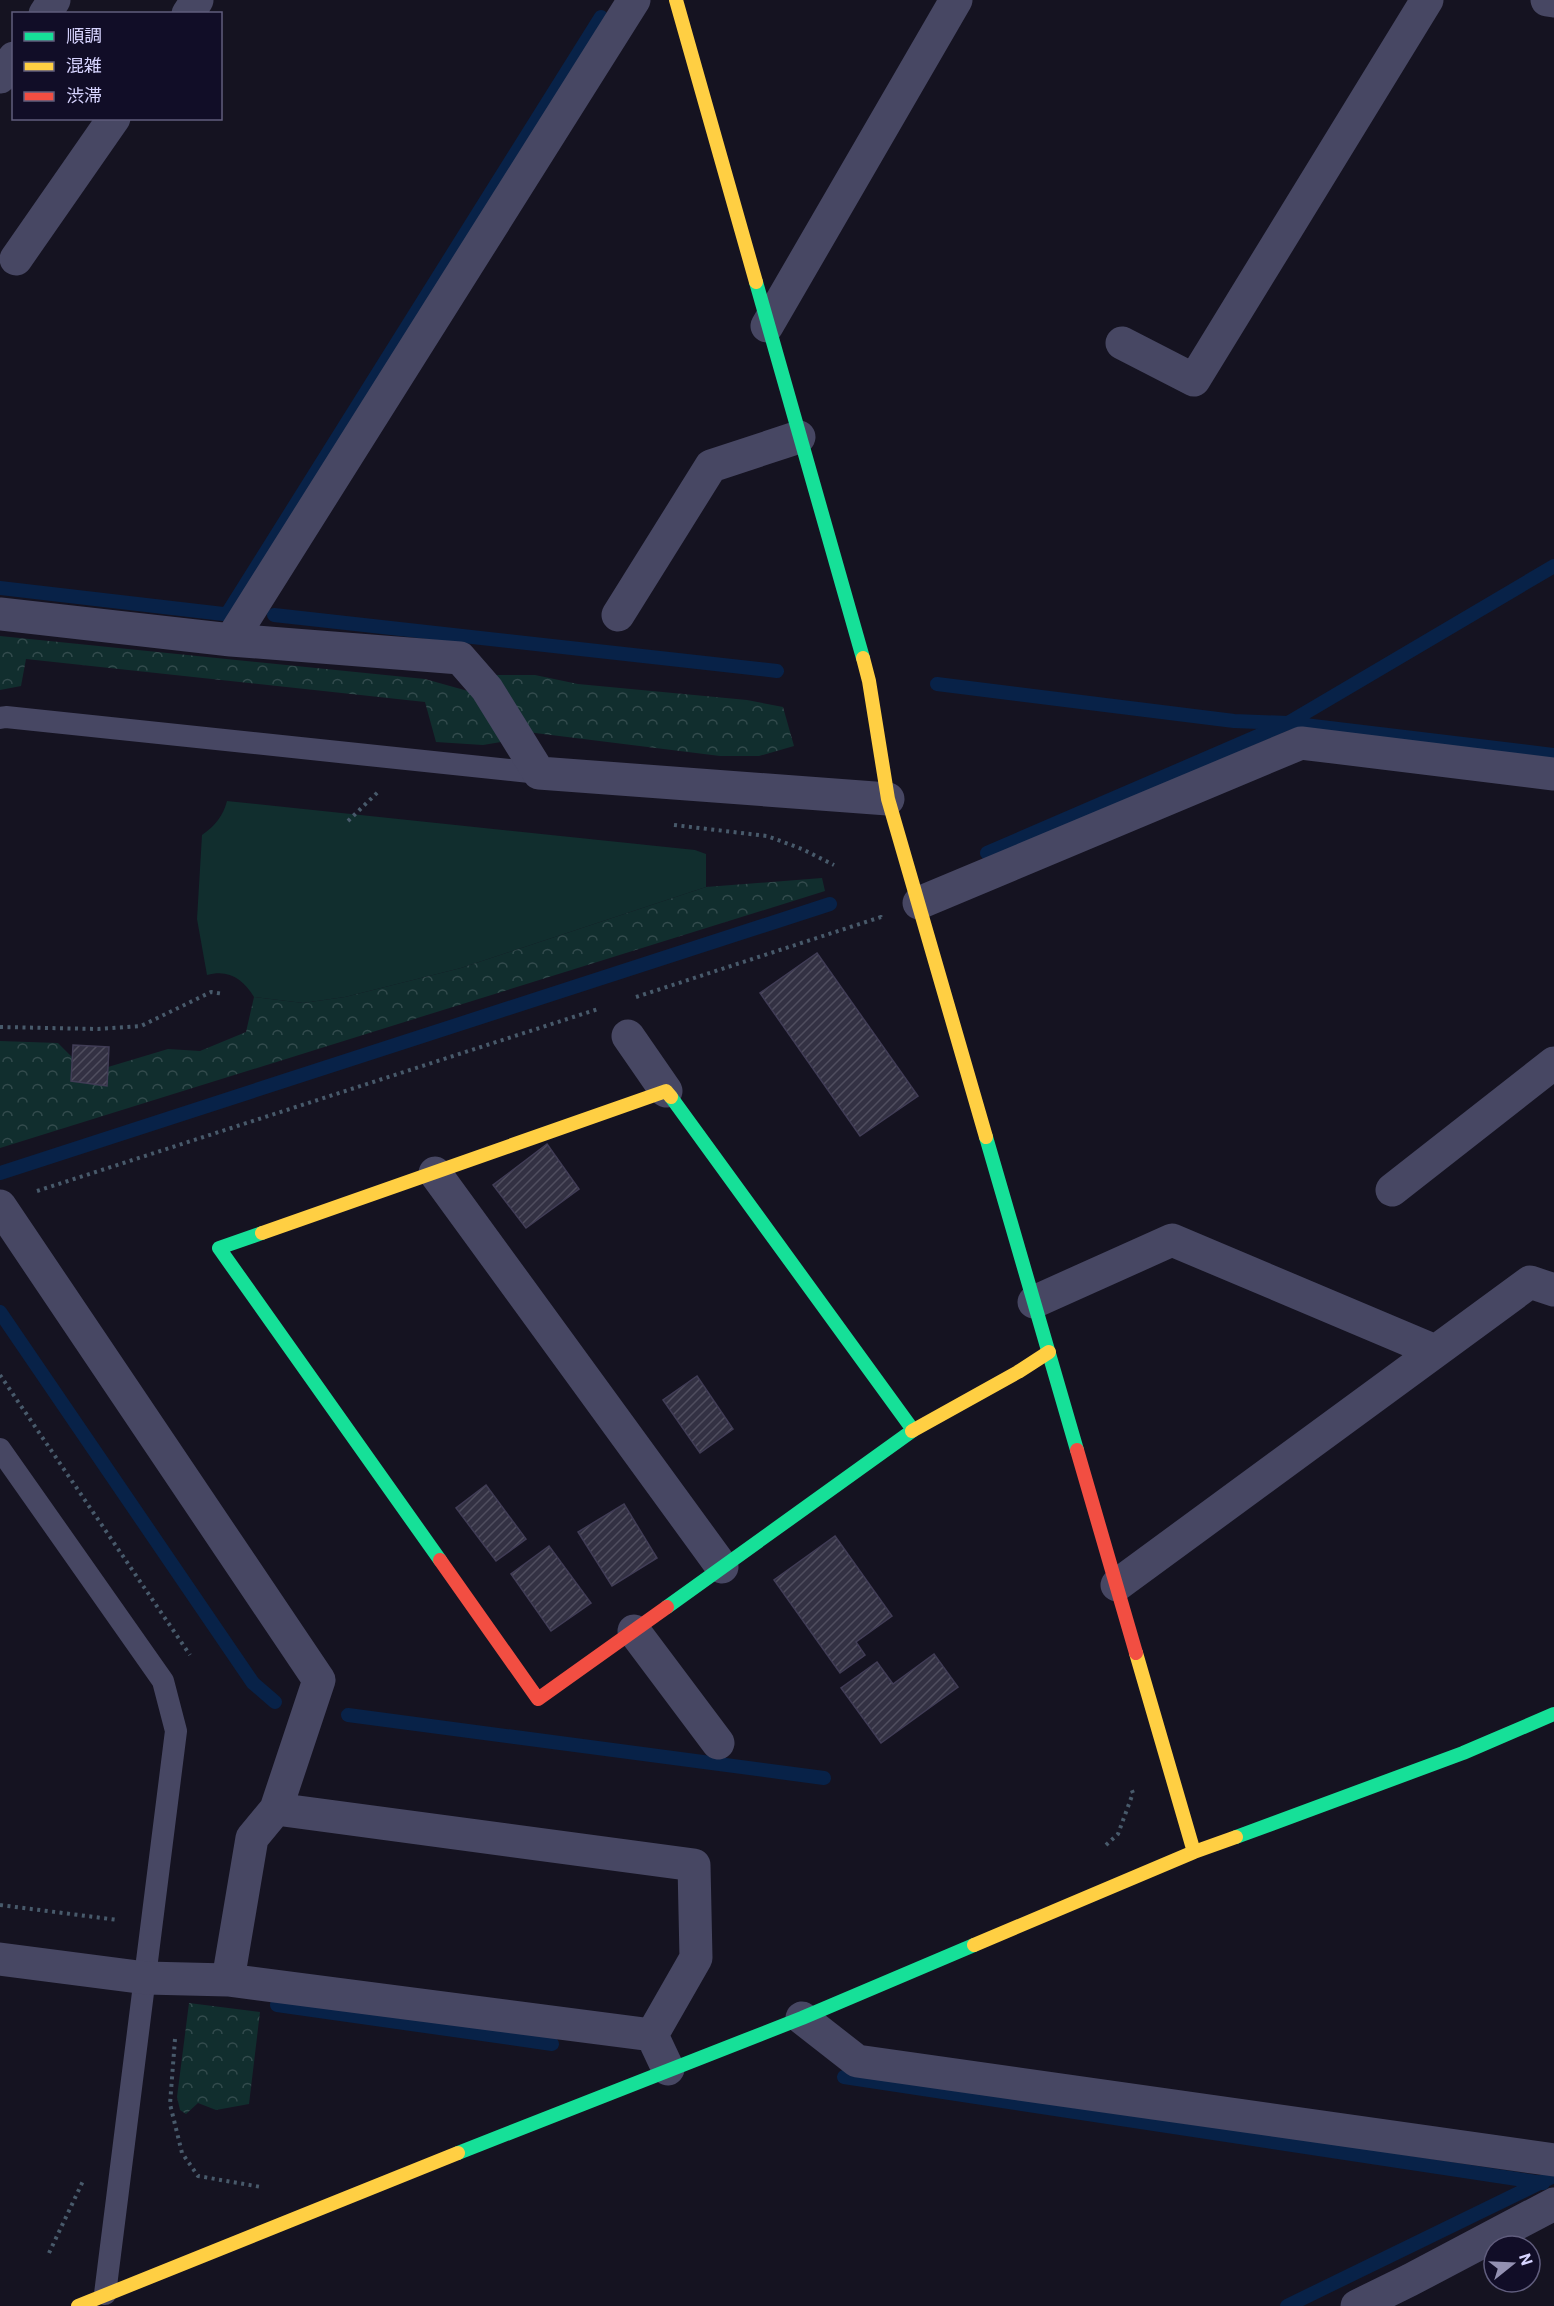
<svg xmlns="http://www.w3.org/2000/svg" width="1554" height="2306" font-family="Roboto,'Noto Sans JP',sans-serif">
<defs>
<pattern id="forest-crowns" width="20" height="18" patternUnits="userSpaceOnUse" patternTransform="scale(1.5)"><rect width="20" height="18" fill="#112e2e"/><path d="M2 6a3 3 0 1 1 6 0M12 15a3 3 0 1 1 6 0" fill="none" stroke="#334b4d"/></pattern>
<pattern id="building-hatch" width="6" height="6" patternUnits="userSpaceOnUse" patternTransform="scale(1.5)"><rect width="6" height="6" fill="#333143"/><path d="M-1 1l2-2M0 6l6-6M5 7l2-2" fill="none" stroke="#504e5f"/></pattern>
</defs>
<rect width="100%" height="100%" fill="#151321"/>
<path fill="#112e2e" d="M227,801l468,49 11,4v33l-245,81 -116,29 -42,6 -49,-6c-11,-18 -25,-28 -47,-22l-10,-56 5,-84c13,-9 21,-19 25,-34z"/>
<path fill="url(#forest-crowns)" d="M0,636l425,43 50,14 32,48 -24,4 -47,-3 -11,-40 -399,-43 -5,27 -21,4z
M495,675h40l43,9 169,16 36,7 11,39 -35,10h-39l-193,-24z
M822,878l3,13 -825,257v-107l58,2 14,14 -1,24 36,5 1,-19 60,-18 32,2 46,-19 8,-35 49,6 42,-6 116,-29 245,-81z
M189,2003l71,9 -11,92 -33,6 -18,-7 -12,11 -6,-4 -3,-13z"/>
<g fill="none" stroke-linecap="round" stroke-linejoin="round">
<path stroke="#082248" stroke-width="14" d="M0,588l232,27
M227,614l374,-597
M274,615l503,56
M937,684l297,37 54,2 266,32
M987,853l301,-130 266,-157
M0,1173l830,-269
M0,1312l253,371 22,19
M348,1715l476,63
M277,2005l275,39
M844,2077l699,106
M1287,2306l267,-130"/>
</g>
<path fill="url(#building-hatch)" stroke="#413d56" stroke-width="1.5" d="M817,953l101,143 -58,40 -100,-143z
M73,1045l36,2 -2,39 -36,-5z
M547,1144l32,45 -53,39 -33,-43z
M697,1376l36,53 -33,24 -37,-53z
M486,1485l40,54 -30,22 -40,-53z
M624,1504l33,54 -45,28 -34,-54z
M835,1536l57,80 -36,26 9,13 -25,18 -66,-93z
M549,1546l42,57 -40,28 -40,-57z
M934,1654l24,33 -77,56 -40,-55 36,-26 16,22z"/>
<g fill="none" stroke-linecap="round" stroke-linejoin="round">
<path stroke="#485a6b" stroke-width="4" stroke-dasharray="3 4.5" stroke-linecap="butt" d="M348,821l30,-29
M674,825l93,11 35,13 32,16
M636,997l245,-80 1,2
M0,1027l98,2 43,-3 70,-34 13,2
M37,1191l561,-182
M0,1375l190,280
M1106,1845l12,-11 15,-41 -2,-5
M0,1905l118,15
M175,2039l-5,65 12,49 16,23 63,11
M49,2253l34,-72"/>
<path stroke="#474763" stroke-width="22" d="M0,718l6,-1 533,56
M0,1449l163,232 13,50 -71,563"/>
<path stroke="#474763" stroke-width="33" d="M1547,0l7,1
M45,14l9,-14
M188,14l9,-14
M0,77l14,-19
M16,259l98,-141
M767,326l189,-326
M1122,343l72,37 233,-380
M0,614l231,26 229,18 27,31 52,84 349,26
M618,615l93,-149 88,-29
M231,640l403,-640
M919,903l382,-160 253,31
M628,1036l38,55
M435,1173l287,394
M1392,1190l162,-127
M0,1206l319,474 -43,129 -24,29 -24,142
M1034,1302l138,-62 263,111
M1117,1585l413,-303 24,8
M634,1631l84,112
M276,1809l418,56 2,93 -44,77
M0,1959l146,19 82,2 424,55 16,34
M802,2018l55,43 697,99
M1357,2306l53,-26 144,-76"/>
<path stroke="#16e098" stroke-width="14" d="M756,282l107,376
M671,1097l242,333
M986,1137l91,313
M262,1233l-43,15 221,312
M667,1607l245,-176
M1236,1837l227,-84 91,-39
M458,2153l344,-135 172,-73"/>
<path stroke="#ffcf43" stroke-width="14" d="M676,0l80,282
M863,658l6,23 19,118 98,338
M262,1233l404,-142 5,6
M912,1431l106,-59 31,-20
M1136,1653l58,199
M974,1945l220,-93 42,-15
M78,2306l380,-153"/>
<path stroke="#f24e42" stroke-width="14" d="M1077,1450l59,203
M440,1560l98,139 129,-92"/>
</g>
<rect x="12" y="12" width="210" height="108" fill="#110d27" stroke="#605d7d" stroke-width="1.5"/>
<rect x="24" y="32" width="30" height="9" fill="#16e098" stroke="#605d7d" stroke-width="1.5"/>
<text x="66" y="42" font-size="18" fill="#d7d4ff">順調</text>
<rect x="24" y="62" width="30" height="9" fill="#ffcf43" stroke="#605d7d" stroke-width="1.5"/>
<text x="66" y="72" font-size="18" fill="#d7d4ff">混雑</text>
<rect x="24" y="92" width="30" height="9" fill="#f24e42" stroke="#605d7d" stroke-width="1.5"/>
<text x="66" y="102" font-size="18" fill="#d7d4ff">渋滞</text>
<g transform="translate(1512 2264) rotate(72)"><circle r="28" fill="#110d27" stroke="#605d7d" stroke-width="1.5"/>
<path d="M0-4.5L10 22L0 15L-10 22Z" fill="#9390b1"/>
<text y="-9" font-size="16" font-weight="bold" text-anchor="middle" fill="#d7d4ff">N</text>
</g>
</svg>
